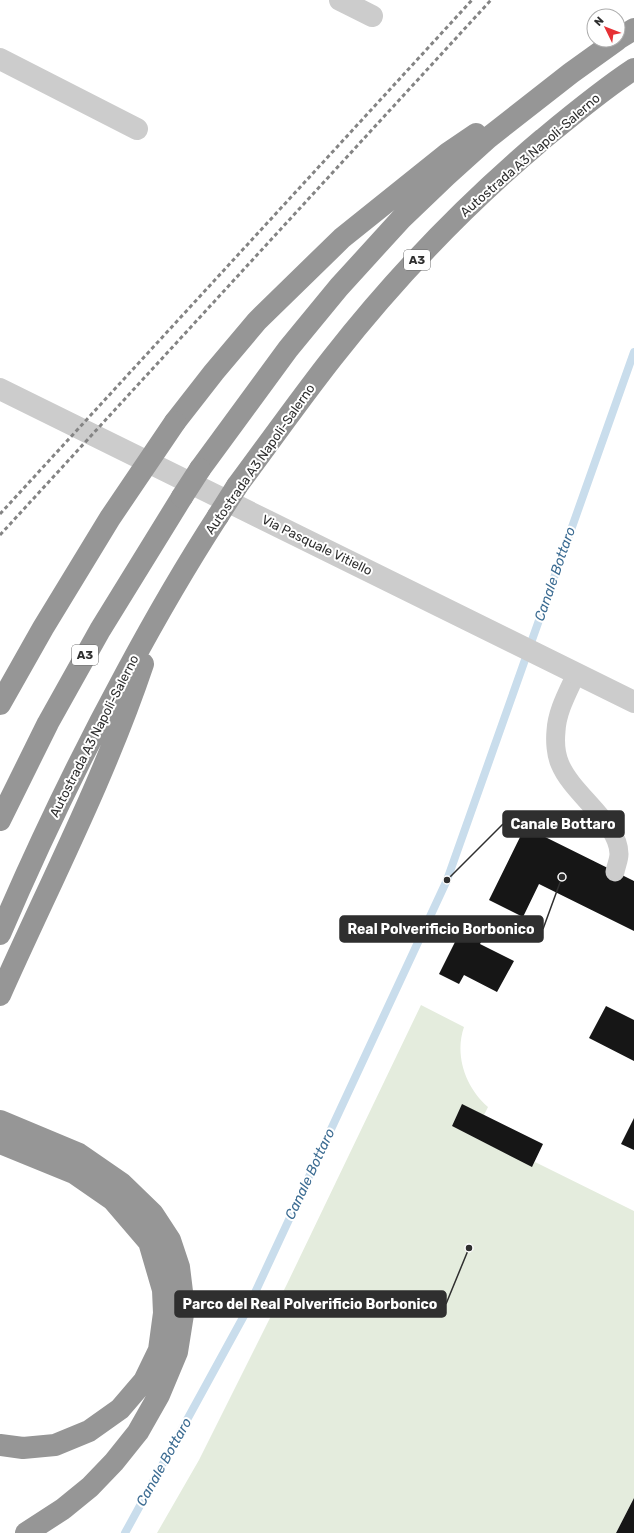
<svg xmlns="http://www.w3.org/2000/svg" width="634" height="1533" font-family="Rubik,sans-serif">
<rect width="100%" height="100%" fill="#fff"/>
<path fill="#e4ecdd" d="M421,1005l43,22c-10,29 2,61 24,80l-4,8 -22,-10 -10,21 80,40 3,-4 99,49v287l-18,35h-459l42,-73 88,-176z"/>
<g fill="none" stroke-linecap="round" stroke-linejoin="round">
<path stroke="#c9ddec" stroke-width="8" d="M125,1533l121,-221 201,-432 187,-528"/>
</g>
<path fill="#161616" d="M525,827l109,54v50l-95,-47 -16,33 -34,-17z
M464,924l21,11 -5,9 34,17 -17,31 -33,-17 -5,9 -20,-10z
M606,1006l28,14v41l-45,-23z
M462,1104l81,40 -11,23 -80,-41z
M634,1118v32l-13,-6z
M634,1498v35h-18z"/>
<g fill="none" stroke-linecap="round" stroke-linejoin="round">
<path stroke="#ccc" stroke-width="19" d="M576,674c-8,18 -19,37 -20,57 -1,10 0,24 4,33 12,30 59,59 59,90 0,6 -3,12 -4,18"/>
<path stroke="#ccc" stroke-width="22" d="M340,0l32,16
M0,59l137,70"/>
<path stroke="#ccc" stroke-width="22" d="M0,389l634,313"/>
<path stroke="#969696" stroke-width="22" d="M618,39l16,-10
M175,422l39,-50 43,-51 85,-83 106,-85 28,-19
M200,469l88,-120 51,-62 62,-68 46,-44 41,-37 83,-65 46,-33
M237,486c32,-43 63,-87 96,-129 62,-79 133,-153 210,-218 29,-24 59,-49 91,-70
M0,820l48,-97 52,-93 82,-133
M0,934c38,-89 80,-176 126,-261 29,-54 59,-106 92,-157
M0,995c49,-110 105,-218 143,-331
M0,1121l79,33 42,29 32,31 17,26 9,27 5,41 -7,44 -18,43 -21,37 -24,30 -24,25 -27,22 -37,24
M0,1143l74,30 39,27 36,42 14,48 1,23 -5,37 -15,31 -24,28 -31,22 -34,14 -32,3 -23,-3"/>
<path stroke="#848484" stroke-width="3" stroke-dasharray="4 3" stroke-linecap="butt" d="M0,514l472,-514
M0,535l491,-535"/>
<path stroke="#969696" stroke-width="22" d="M182,497l18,-28
M218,516l19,-30
M0,704l43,-76 67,-110 65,-96"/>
</g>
<g text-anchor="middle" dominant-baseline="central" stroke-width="4" stroke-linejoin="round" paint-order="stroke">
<g fill="#fff" stroke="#6d6d6d" stroke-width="1">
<rect x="404" y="250" width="26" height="20" rx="3"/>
<rect x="72" y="645" width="26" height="20" rx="3"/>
</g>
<g font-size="12" font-weight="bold" fill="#2f2f2f">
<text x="417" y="260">A3</text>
<text x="85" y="655">A3</text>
</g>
<g font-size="13" fill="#2f2f2f" stroke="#fff">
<text transform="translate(530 155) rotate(-41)">Autostrada A3 Napoli-Salerno</text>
<text transform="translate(260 459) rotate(-55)">Autostrada A3 Napoli-Salerno</text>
<text transform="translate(317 545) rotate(26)">Via Pasquale Vitiello</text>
<text transform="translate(94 736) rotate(-63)">Autostrada A3 Napoli-Salerno</text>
</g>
<g font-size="14" font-style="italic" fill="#3c6c92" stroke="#fff">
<text transform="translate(555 574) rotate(-71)">Canale Bottaro</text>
<text transform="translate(310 1174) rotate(-65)">Canale Bottaro</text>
<text transform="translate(164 1462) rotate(-61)">Canale Bottaro</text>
</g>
</g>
<path fill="none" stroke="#2f2f2f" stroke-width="1.5" d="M447 880L503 824M562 877L543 929M469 1248L446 1304"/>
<g fill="#2f2f2f" stroke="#fff" stroke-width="1.5">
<circle cx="447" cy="880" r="4"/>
<circle cx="562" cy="877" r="4"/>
<circle cx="469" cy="1248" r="4"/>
</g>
<g fill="#2f2f2f" stroke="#2f2f2f" stroke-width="1.5">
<rect x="503" y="811" width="121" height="26" rx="4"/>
<rect x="340" y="916" width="203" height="26" rx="4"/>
<rect x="175" y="1291" width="271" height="26" rx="4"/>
</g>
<g font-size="14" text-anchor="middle" font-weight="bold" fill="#fff">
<text x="563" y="829">Canale Bottaro</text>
<text x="441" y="934">Real Polverificio Borbonico</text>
<text x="310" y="1309">Parco del Real Polverificio Borbonico</text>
</g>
<g transform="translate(606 28) rotate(313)"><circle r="19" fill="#ffffff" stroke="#acacac"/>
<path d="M0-3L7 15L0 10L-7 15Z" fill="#e63135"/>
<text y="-6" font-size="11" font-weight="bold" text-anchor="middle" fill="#2f2f2f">N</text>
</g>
</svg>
